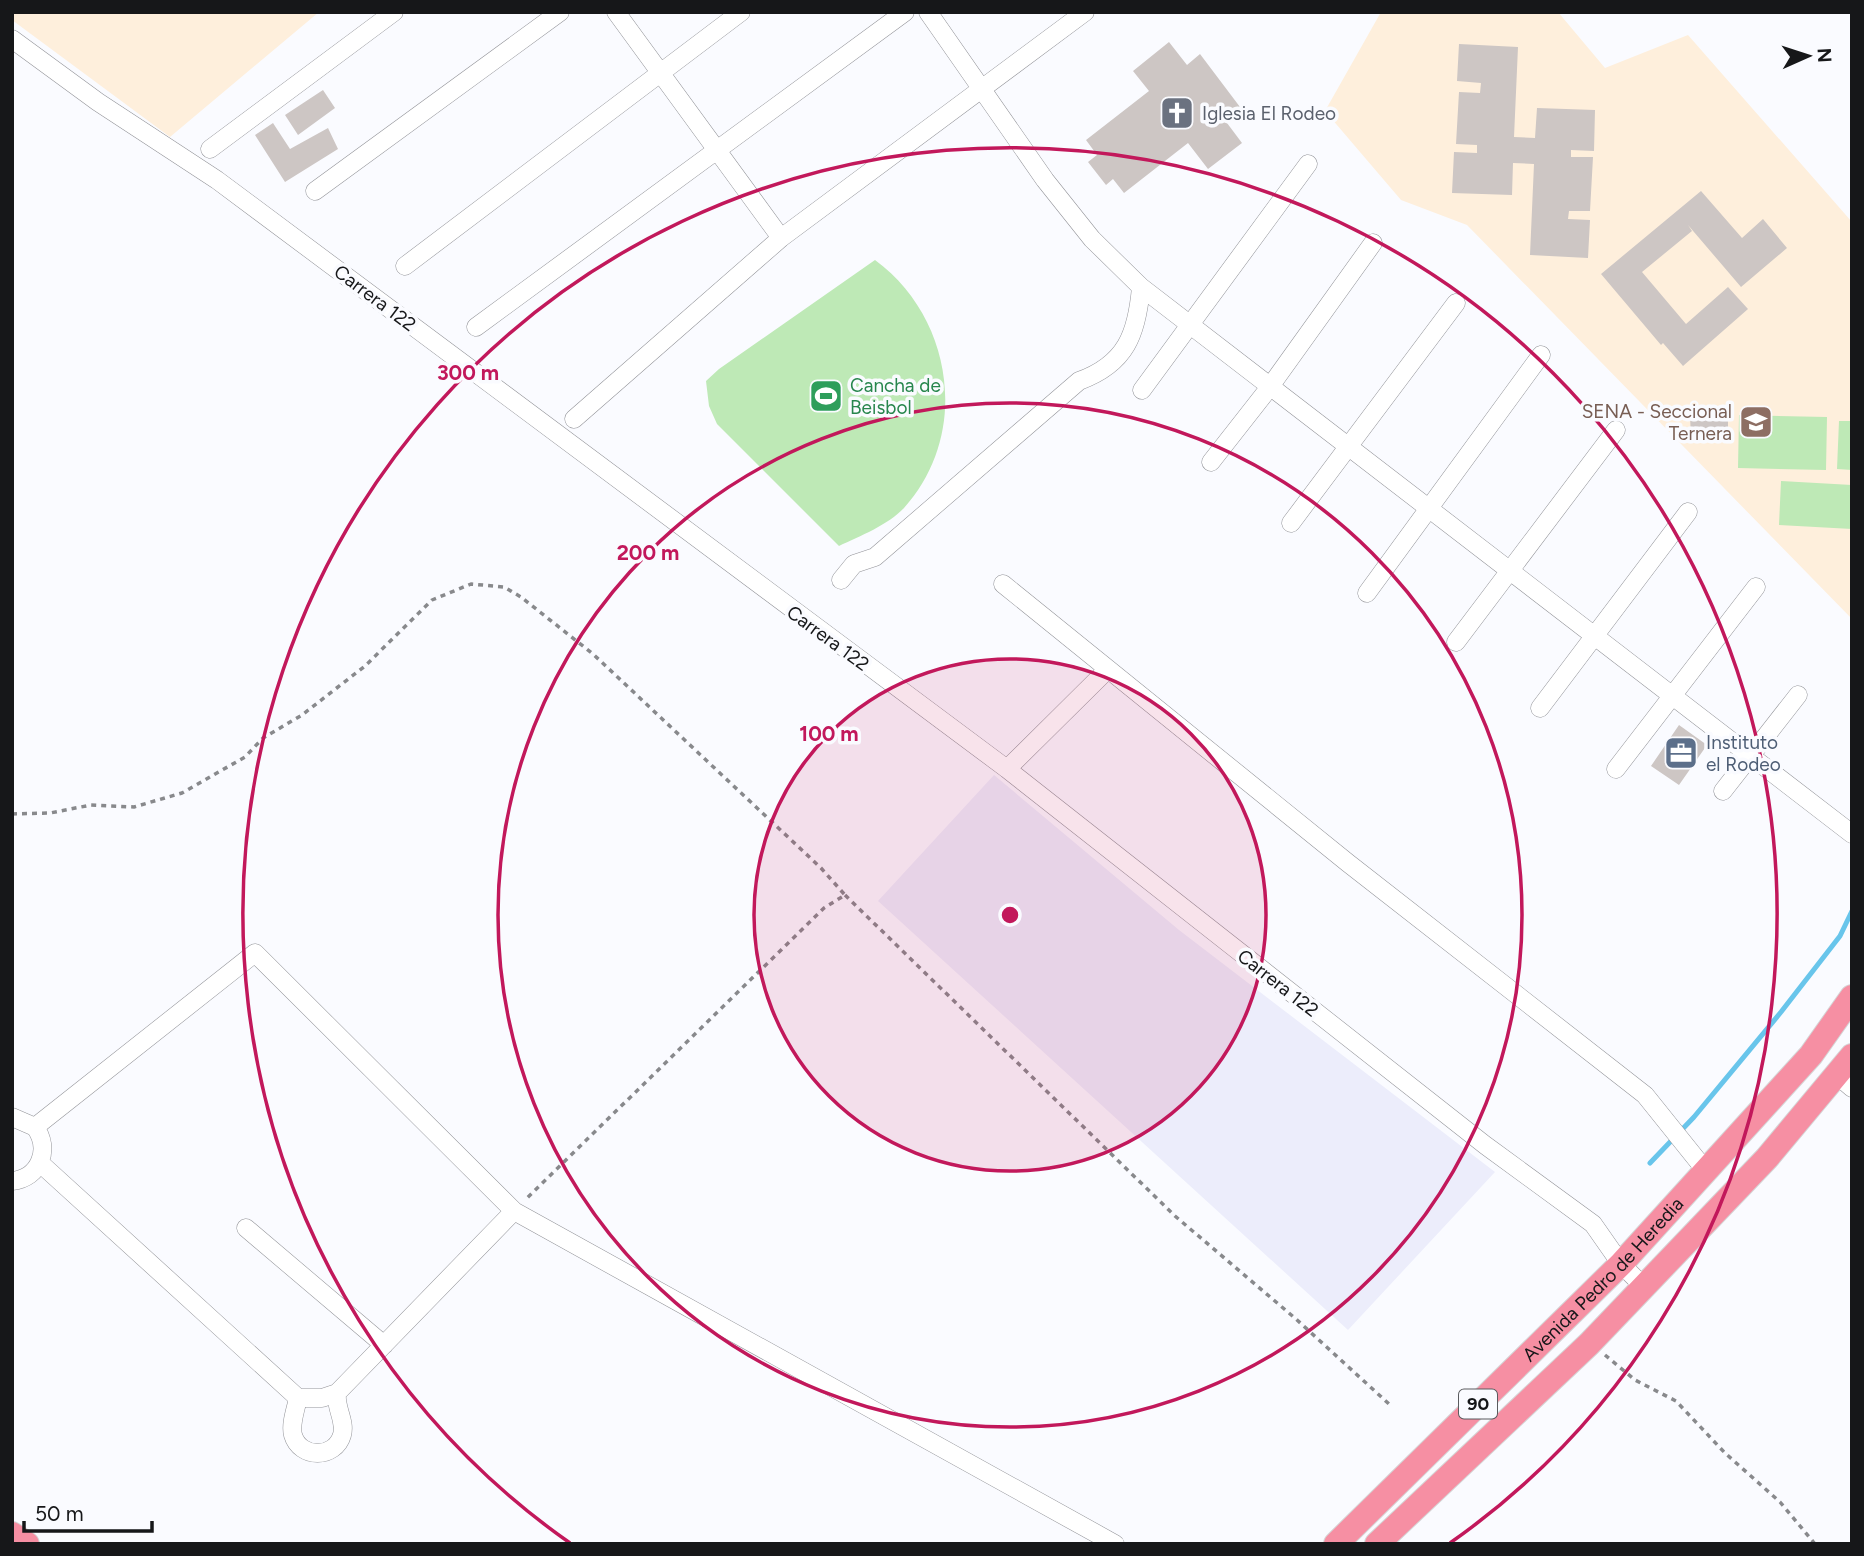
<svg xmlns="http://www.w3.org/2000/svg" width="1864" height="1556" font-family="Figtree,sans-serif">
<rect width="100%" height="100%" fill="#fafbff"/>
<path fill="#ecedfb" d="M994,775l185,155 316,242 -147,158 -470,-429z"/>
<path fill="#feefdc" d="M12,12h307l-149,125 -158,-117z
M1381,12h177l47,56 83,-33 164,187v397l-385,-394 -66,-25 -76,-89z"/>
<path fill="#bee9b6" d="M875,260c78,57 96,174 29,248 -16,17 -44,28 -65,38l-122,-122 -8,-18 -3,-25 13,-12z
M1739,415l88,2 -1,53 -88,-2z
M1839,421h13v49l-15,-1z
M1781,481l71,4v44l-73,-4z"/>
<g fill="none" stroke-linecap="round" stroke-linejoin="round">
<path stroke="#68c5eb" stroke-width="5" d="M1650,1163l44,-46 87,-105 59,-76 12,-25"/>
</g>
<path fill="#cdc6c4" d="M1169,42l18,23 13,-11 40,53 -16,12 18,24 -34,26 -20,-26 -64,50 -11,-14 -7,6 -18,-23 9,-7 -11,-15 63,-49 -16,-20z
M1459,44l59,3 -4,90 21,1 2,-30 58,2 -1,41 -23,-1v7h22l-3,54h-21l-1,8 22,1 -2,38 -58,-3 4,-91 -21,-1 -1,32 -60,-2 2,-41 23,1v-8l-21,-1 3,-52 21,1 1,-10 -24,-2z
M323,90l12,18 -37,27 -13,-20z
M273,123l17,26 38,-21 10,21 -53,33 -30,-47z
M1701,191l41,47 21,-19 24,29 -46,39 -53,-62 4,6 -50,41 44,52 42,-37 20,22 -65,57 -20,-23 -2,2 -60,-71z
M1690,414h38v27h-37z
M1679,725l28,20 -28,40 -28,-19z"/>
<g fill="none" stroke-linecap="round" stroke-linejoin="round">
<defs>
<path id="minor" d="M616,12l165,226
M928,12l117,168 47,59 49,48 711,547
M12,39l86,63 119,78 790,589 478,376 108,79 28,40 23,23
M210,149l184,-137
M315,191l245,-179
M405,266l336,-254
M476,327l429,-315
M1142,390l166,-226
M574,419l207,-181 304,-226
M1211,462l58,-74 104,-145
M1291,523l165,-220
M841,580l13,-16 21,-7 204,-176c47,-17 58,-47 62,-94
M1003,584l345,279 297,232 61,76
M1367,593l174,-238
M1456,642l160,-212
M1540,708l148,-196
M1007,769l101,-100
M1616,769l140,-182
M1723,791l75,-96
M1838,1076l14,12
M12,1117l23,10c16,22 5,51 -23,54
M35,1127l220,-174 259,258 601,333
M40,1163l258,235c-2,11 -8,26 -5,37 7,24 42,24 49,0 4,-14 -7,-27 -5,-42l177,-182
M246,1228l138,117
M298,1398h24l15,-5"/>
<g id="highway">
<path d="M12,1534l15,10"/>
<path id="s1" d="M1336,1544l285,-280 190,-209 41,-58"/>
<path d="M1377,1544l212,-200 178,-186 85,-102"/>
</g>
</defs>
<use href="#minor" stroke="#929398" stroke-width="19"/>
<use href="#highway" stroke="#d5d5d6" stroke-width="26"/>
<path stroke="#88898c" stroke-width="3.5" stroke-dasharray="5 5" stroke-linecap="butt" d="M12,814l38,-1 41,-8 43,2 48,-14 63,-36 18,-19 39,-23 63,-49 67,-66 39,-16 33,3 17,10 72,57 228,214 24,27 -21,13 -298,291
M845,895l330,321 121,103 93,85
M1605,1355l30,25 41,21 49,52 55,49 35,42"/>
<use href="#minor" stroke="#fff" stroke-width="18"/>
<use href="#highway" stroke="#f68fa3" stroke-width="24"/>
</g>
<circle cx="1010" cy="915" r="256" fill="#c2185b" fill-opacity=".12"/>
<g fill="none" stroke="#c2185b" stroke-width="3.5">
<circle cx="1010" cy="915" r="256"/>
<circle cx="1010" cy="915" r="512"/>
<path d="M570 1543A767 767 0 1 1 1450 1543"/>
</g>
<defs>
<symbol id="church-square" viewBox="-11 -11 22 22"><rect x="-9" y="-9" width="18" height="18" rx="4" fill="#6b7280" stroke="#fafbff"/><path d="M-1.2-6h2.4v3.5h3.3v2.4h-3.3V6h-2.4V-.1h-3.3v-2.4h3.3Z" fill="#fff"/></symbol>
<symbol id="stadium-square" viewBox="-11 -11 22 22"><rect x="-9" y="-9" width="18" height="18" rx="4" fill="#2e9e5b" stroke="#fafbff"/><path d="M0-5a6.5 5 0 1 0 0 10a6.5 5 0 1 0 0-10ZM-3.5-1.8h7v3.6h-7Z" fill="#fff"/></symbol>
<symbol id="university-square" viewBox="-11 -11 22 22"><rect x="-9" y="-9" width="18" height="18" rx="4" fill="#8d6e63" stroke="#fafbff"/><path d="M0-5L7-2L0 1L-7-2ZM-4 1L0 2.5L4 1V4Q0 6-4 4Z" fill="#fff"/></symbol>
<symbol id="office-square" viewBox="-11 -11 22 22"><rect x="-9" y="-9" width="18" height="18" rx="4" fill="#5c6f8a" stroke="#fafbff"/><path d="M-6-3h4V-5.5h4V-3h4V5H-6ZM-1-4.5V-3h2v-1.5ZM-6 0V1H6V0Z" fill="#fff"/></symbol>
</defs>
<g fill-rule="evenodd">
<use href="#church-square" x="1158" y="94" width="38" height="38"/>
<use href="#stadium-square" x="807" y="377" width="38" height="38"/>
<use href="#university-square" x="1737" y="403" width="38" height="38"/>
<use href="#office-square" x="1662" y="734" width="38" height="38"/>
</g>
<g text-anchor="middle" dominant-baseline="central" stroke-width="7" stroke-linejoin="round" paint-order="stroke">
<rect fill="#fafbff" stroke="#5a5b5e" stroke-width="2" x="1459" y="1389.5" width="38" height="29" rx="5"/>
<g font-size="18" font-weight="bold" fill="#161719">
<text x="1478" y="1404">90</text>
</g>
<g font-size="19" fill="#5b616d" stroke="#fafbff" text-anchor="start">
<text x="1202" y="113">Iglesia El Rodeo</text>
</g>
<g font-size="19" fill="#161719" stroke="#fafbff">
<text transform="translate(375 298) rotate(37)">Carrera 122</text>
<text transform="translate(828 638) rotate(36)">Carrera 122</text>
<text transform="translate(1278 983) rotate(38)">Carrera 122</text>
<text stroke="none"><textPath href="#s1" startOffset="376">Avenida Pedro de Heredia</textPath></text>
</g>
<g font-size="19" fill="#27864d" stroke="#fafbff" text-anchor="start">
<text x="850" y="385">Cancha de<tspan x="850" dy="22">Beisbol</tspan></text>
</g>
<g font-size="19" fill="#785e54" stroke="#fafbff" text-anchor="end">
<text x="1732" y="411">SENA - Seccional<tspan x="1732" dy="22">Ternera</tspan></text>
</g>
<g font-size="19" fill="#4e5e75" stroke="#fafbff" text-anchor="start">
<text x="1706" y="742">Instituto<tspan x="1706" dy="22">el Rodeo</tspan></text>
</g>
</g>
<circle cx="1010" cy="915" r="10" fill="#c2185b" stroke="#fafbff" stroke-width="3.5"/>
<g font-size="21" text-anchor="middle" font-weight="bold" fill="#c2185b" stroke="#fafbff" stroke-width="7" stroke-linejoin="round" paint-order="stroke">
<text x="468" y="380">300 m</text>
<text x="648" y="560">200 m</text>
<text x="829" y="741">100 m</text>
</g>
<rect width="1864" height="1556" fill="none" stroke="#161719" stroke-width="28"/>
<g transform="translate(1808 56) rotate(87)" stroke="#fafbff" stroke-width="5" paint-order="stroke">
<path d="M0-5L12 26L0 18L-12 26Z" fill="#161719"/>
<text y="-10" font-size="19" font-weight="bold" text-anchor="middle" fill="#161719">N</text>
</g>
<path d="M24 1521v10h128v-10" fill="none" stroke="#161719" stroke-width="3.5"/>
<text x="35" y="1521" font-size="21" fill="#161719" stroke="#fafbff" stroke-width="5" paint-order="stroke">50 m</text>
</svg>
